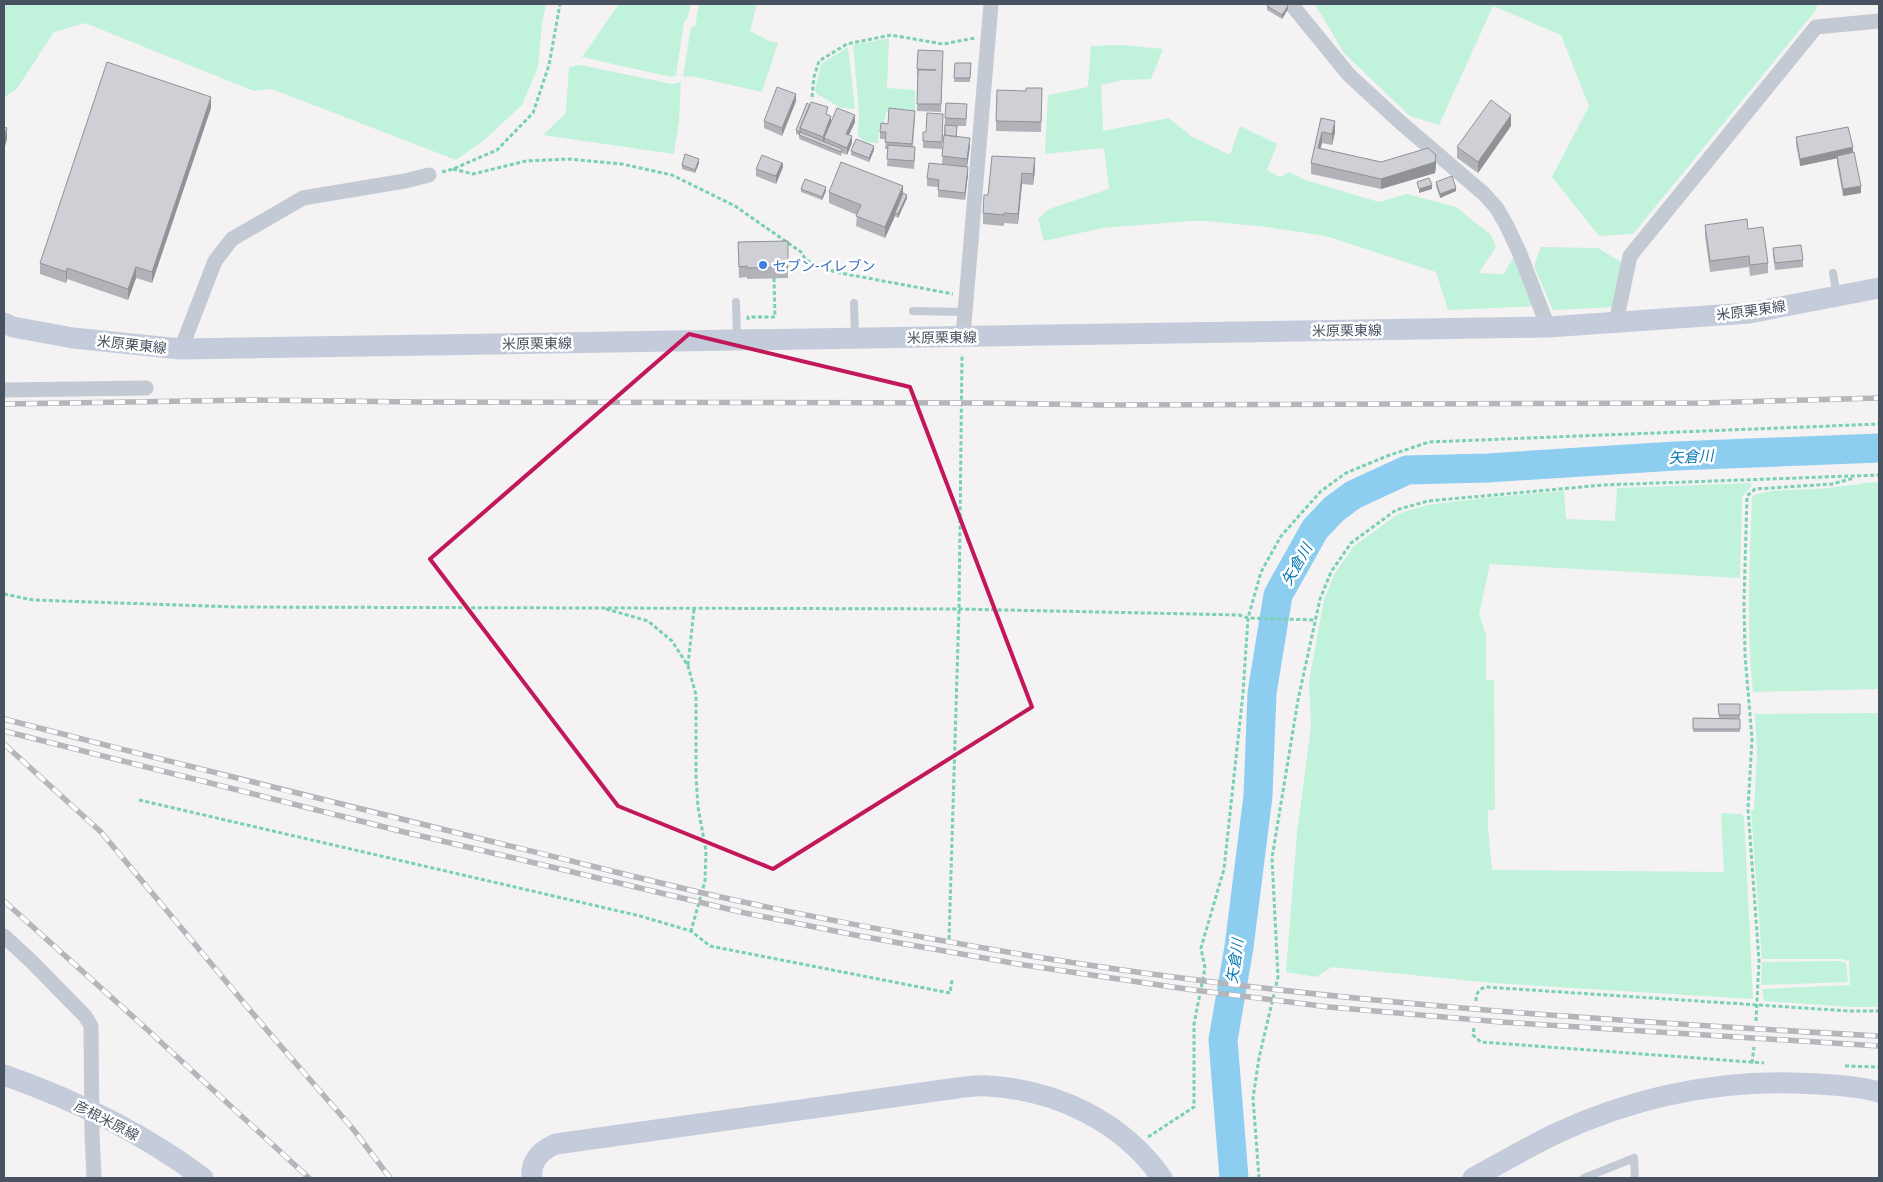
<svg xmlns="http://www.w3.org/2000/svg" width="1883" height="1182" font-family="'Open Sans','Noto Sans JP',sans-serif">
<rect width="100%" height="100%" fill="#f4f2f2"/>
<path fill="#c1f2db" d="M4,4h542l-4,20 -4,43 -16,38 -39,36 -27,19 -184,-71 -18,2 -169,-68 -31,9 -38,58 -12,7z
M619,4h72l-4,15 -3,3 -8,53 -5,2 -89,-20z
M699,4h58l-7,27 19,10 9,2 -16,49 -71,-16 -8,1 8,-50h4z
M1315,4h502l-1,6 -183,224 -34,2 -47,-59 37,-71 -28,-71 -68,-29 -54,119 -29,-9 -66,-63z
M889,38l-2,50 28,2v24l-29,-2 -2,13h-4l-2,18 -13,-1 -7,-6 1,-24 -6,-67z
M1122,45l41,4 -12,30 -28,1 -22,5 2,46 66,-13 22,18 39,19 10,-29 37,18 -10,26 13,7 9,-5 16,8 74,22 28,-8 49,13 35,28 5,12 -17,26 25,1 10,-18 21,50 -87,4 -12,-38 -110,-36 -59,-9 -60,-6h-16l-89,7 -58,13 -6,-22 11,-10 60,-20 -5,-41 -59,6 3,-59 40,-8 3,-41z
M848,47l7,62 -14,-1 -24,-14 -2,-4 6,-26z
M580,65l92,19 9,-2 -2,39 -5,33 -131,-19 23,-22 3,-46z
M1541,247l57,1 25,15 -8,44 -62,3 -19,-44z
M1879,482v207l-126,3c-7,-66 -3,-130 -1,-196 24,-9 52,-5 77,-8 17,-2 33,-5 50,-6z
M1751,483v4l-9,10 -2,81 -250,-14 -11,50 7,21v45h8l1,130h-7v19l4,41 232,2 -3,-59 20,1 3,3 9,182 -260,-16 -161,-16 -16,10 -30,-5 11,-139 14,-106 -2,-46 15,-81 11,-27 19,-27 44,-32 29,-9 57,-7 80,-7 2,28 49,2 2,-33z
M1879,713v294h-27l-88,-6 -2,-12 88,-4 -1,-24 -7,-2h-80l-11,-148 3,-1 3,-57 -2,-39z
M1840,961l6,2 2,19 -87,3 1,-23z"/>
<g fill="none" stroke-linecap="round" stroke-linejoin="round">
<path stroke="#8ccdf0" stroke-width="29" d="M1234,1178l-11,-138 16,-93 19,-151 4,-103 16,-98 37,-66 19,-20 19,-14 54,-25 80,-2 188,-12 204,-8"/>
<path stroke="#77d1b2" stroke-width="3" stroke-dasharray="4 2.5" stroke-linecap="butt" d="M812,97l2,-20 5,-16 28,-17 44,-9 52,9 32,-6
M453,169l20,5 53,-13 42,-2 54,5 50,11 63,31 66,46 5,8 29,12 118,22
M442,172l11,-3 44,-19 36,-37 16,-48 11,-61
M748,320v-3h27l-1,-39
M4,594l29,6 203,7 723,2 280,6 9,3 68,2
M606,609l42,12 24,20 16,25 8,29v81l2,31 8,44 -1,30 -14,50
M688,665l6,-56
M139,800l501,116 51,15 19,15 240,47 2,-13
M949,939l10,-330 3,-255
M1476,1001c0,-7 2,-11 9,-14l364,24h30
M1756,1021l3,-60 -11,-152 4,-70 -7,-84 -1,-53 3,-106 8,-7 77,-5 22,-6
M1474,1028l-1,7 8,7 283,21
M1752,1063l2,-16
M1845,1066l34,1
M1148,1137l46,-30v-83l11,-56 -4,-20 23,-79 19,-176 5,-75 13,-46 20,-36 40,-45 25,-18 41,-17 42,-14 450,-18
M1259,1178l-6,-80 6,-40 19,-81 -6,-119 26,-158 22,-101 11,-27 20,-29 45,-33 32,-9 175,-16 276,-10"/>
<path stroke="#c3cad4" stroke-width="8" d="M1833,273l4,23
M736,302l1,38
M854,303l1,33
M913,311l51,1
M1584,1178l50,-20 1,20"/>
<path stroke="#c3cad4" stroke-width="15" d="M1291,4l58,71 51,47 83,71 13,14 11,19 13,28 28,73
M1616,322l14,-66 186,-229 63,-6
M963,336l28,-332
M181,349l34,-88 17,-22 71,-41 102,-17 24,-6
M4,390l142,-2
M4,936l27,25 54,55 6,10 1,109 2,43"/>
<path stroke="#c4ccdb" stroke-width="21" d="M4,323l9,4 60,11 108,11 1367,-22 201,-14 130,-25
M4,1075c71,25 139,58 199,103
M532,1178c-2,-17 9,-28 24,-34l401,-56c10,-1 21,-3 31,-2 68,4 134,35 174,92
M1473,1178c28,-15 55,-31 84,-45 74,-34 154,-52 235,-50 29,1 60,2 87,9"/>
<defs>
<path id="rail" d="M4,404l248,-4 167,2 566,1 117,2 599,-2 178,-5
M4,719c167,43 334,85 502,126 80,19 161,41 242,58 94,20 188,37 283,53 281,46 564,64 848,80
M4,731l396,100 345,82 115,23 164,29 162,24 143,18 172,15 378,24
M4,744l97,88 164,196 88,101 37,49
M4,901l136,122 169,155"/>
</defs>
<use href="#rail" stroke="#b4b6bc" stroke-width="5.5"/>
<use href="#rail" stroke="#fff" stroke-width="4" stroke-dasharray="11" stroke-linecap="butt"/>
</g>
<path fill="#b1b3b8" d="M1267,6l21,3 -6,10 -15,-9z
M943,58l-2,54 -24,-1 1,-35h-1v-7z
M955,63h16l-1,19h-16z
M1042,88l-1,44 -45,-1v-10l30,-30z
M796,101l-14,35 -18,-8v-7z
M211,108l-59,175 -16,-5 -8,22 -61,-21 -1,4 -26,-9v-11z
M967,112l-1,14h-9v11l13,9 -3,21 -25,-3 3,-46z
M828,114l3,8h24l-6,13 3,8 -5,12 -5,-2 -1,3 -42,-17v-4l-3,-1v-4z
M943,114l-1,35 -19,-1v-16h3z
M915,118l-2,28 2,8 -1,15 -27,-3 1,-17h-3l1,-10h-6v-7l8,-8z
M1321,118l14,14 -3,13 -10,-2 -2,5 61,14 55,4 -1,7 -54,16 -70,-15v-11z
M1511,126l-33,47 -21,-15v-11z
M1796,137l57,16 8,40 -18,3 -6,-33v-5l-37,8 -4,-22z
M874,150l-5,12 -18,-7v-4z
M992,156l43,13 -2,16 -11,-1 -4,40 -14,-1v3l-21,-2v-11l5,-18z
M699,163l-4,10 -13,-4v-4z
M783,167l-7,17 -20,-8v-7z
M968,174l-3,26 -27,-3v-10l-11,-1v-8z
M1436,182l20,9 -16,7 -4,-12z
M801,189l25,2 -4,9 -21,-8z
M829,192l74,1 4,5 -9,20 -3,-2 -10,22 -29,-12 1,-11 -28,-12z
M1705,225l43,4 20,34v10l-18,3 -1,-9 -39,5 -5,-36z
M788,241v37l-41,1v-2l-8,1 -1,-36z
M1773,248l30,12v7l-28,3 -2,-15z
M1718,704h22v14h-7l7,1v13h-47v-14h26z"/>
<path fill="#909296" d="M1288,6v3l-6,10v-4z
M796,94v7l-14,35v-8z
M211,97v11l-59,175v-11z
M855,115v7l-9,19v-7z
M1511,115v11l-33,47v-11z
M831,116v7l-8,22v-8z
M1335,121v11l-3,13v-11z
M7,128v11l-3,11v-11z
M1322,132v11l-4,15v-10z
M852,136v7l-5,12v-7z
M970,138v8l-3,21v-8z
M874,146v4l-5,12v-4z
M1853,147v8l-53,11v-7z
M1436,155v11l-1,7 -54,16v-10z
M1035,158v11l-2,16v-11z
M699,159v4l-4,10v-3z
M782,163h1v4l-7,17v-8z
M968,167v7l-3,26v-7z
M1022,173v11l-4,40v-10z
M1432,185v4l-13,4v-4z
M903,186v11l-8,16v3l-10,22v-11z
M1861,186v7l-18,3v-7z
M826,187v4l-4,9v-3z
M1456,188v3l-16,7v-4z
M907,195v3l-9,20v-4z
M136,267v11l-8,22v-11z
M67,268v11l-1,4v-11z"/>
<path fill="#ced0d6" stroke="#909296" d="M1268,4h17l3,2 -6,9 -15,-9z
M918,50l25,1 -2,53h-24l1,-34h18l-19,-1z
M107,62l104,35 -59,175 -16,-5 -8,22 -61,-21 -1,4 -26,-9z
M955,63h16l-1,15h-16z
M777,87l19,7 -14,34 -18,-7z
M1026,88h16l-1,34 -45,-1 1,-31 29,1z
M1491,100l20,15 -33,47 -21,-15z
M811,102l17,5 -2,7 5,2 -8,21 -23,-9z
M807,103l3,2 -10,23v4l-4,-2z
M946,103l21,1 -1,15 -21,-1z
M837,108l18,7 -9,19 6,2 -5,12 -23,-10z
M889,108l26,3 -3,33 -27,-2 1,-10h-6l1,-9 7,1z
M927,113l16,1 -1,28 -19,-1v-9h3z
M1321,118l14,3 -3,13 -10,-2 -4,16 63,14 47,-14 8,7 -1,7 -54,17 -70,-16z
M945,125l12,1 -1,11 -11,-2z
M4,127l3,1 -3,11z
M1848,127l5,20 -53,12 -4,-22z
M800,132l42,17 -1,3 -42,-17z
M944,135l26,3 -3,21 -25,-3z
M856,139l18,7 -5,12 -18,-7z
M888,145l27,2 -1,14 -27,-2z
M1854,152l7,34 -18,3 -6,-33z
M685,154l14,5 -4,11 -13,-5z
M762,155l20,8 -6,13 -20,-7z
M992,156l43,2 -2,16 -11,-1 -4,41 -14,-1v2l-21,-2 1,-18h4z
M841,162l62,24 -18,41 -29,-11 5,-11 -32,-13z
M929,163l39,4 -3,26 -27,-3 1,-10 -12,-2z
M1452,176l4,12 -16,6 -4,-12z
M1429,178l3,7 -13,4 -2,-7z
M805,179l21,8 -4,10 -21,-8z
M903,193l4,2 -9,19 -3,-1z
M1747,219l1,10 15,-2 5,36 -18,2 -1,-9 -39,5 -5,-36z
M788,241v26l-41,1v-2l-8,1 -1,-25z
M1801,245l2,15 -28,3 -2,-15z
M1718,704h22v11h-21z
M1693,718l47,1v10h-47z"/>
<path fill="none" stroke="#c2185b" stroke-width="4" stroke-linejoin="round" d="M689,334l221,53 122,320 -259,162 -155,-63 -188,-247z"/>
<circle fill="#3f7fe0" stroke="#fff" stroke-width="2" cx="763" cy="265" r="5"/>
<g text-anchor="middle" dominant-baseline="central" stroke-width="5" stroke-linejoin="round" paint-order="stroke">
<g font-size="14" fill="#366cbe" stroke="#fff" text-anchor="start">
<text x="773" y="265">セブン-イレブン</text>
</g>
<g font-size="14" fill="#495261" stroke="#fff">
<text transform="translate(1751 310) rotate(-8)">米原栗東線</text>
<text transform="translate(1347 330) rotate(-1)">米原栗東線</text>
<text transform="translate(942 337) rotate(-1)">米原栗東線</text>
<text transform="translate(537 343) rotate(-1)">米原栗東線</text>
<text transform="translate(132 344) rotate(6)">米原栗東線</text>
<text transform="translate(107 1120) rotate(27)">彦根米原線</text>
</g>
<g font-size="15" font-style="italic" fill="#0778b5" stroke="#fff">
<text transform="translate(1691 456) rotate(-3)">矢倉川</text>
<text transform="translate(1296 564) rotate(-60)">矢倉川</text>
<text transform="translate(1234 961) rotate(-82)">矢倉川</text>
</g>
</g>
<rect width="1883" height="1182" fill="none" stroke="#495261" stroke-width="10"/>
</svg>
